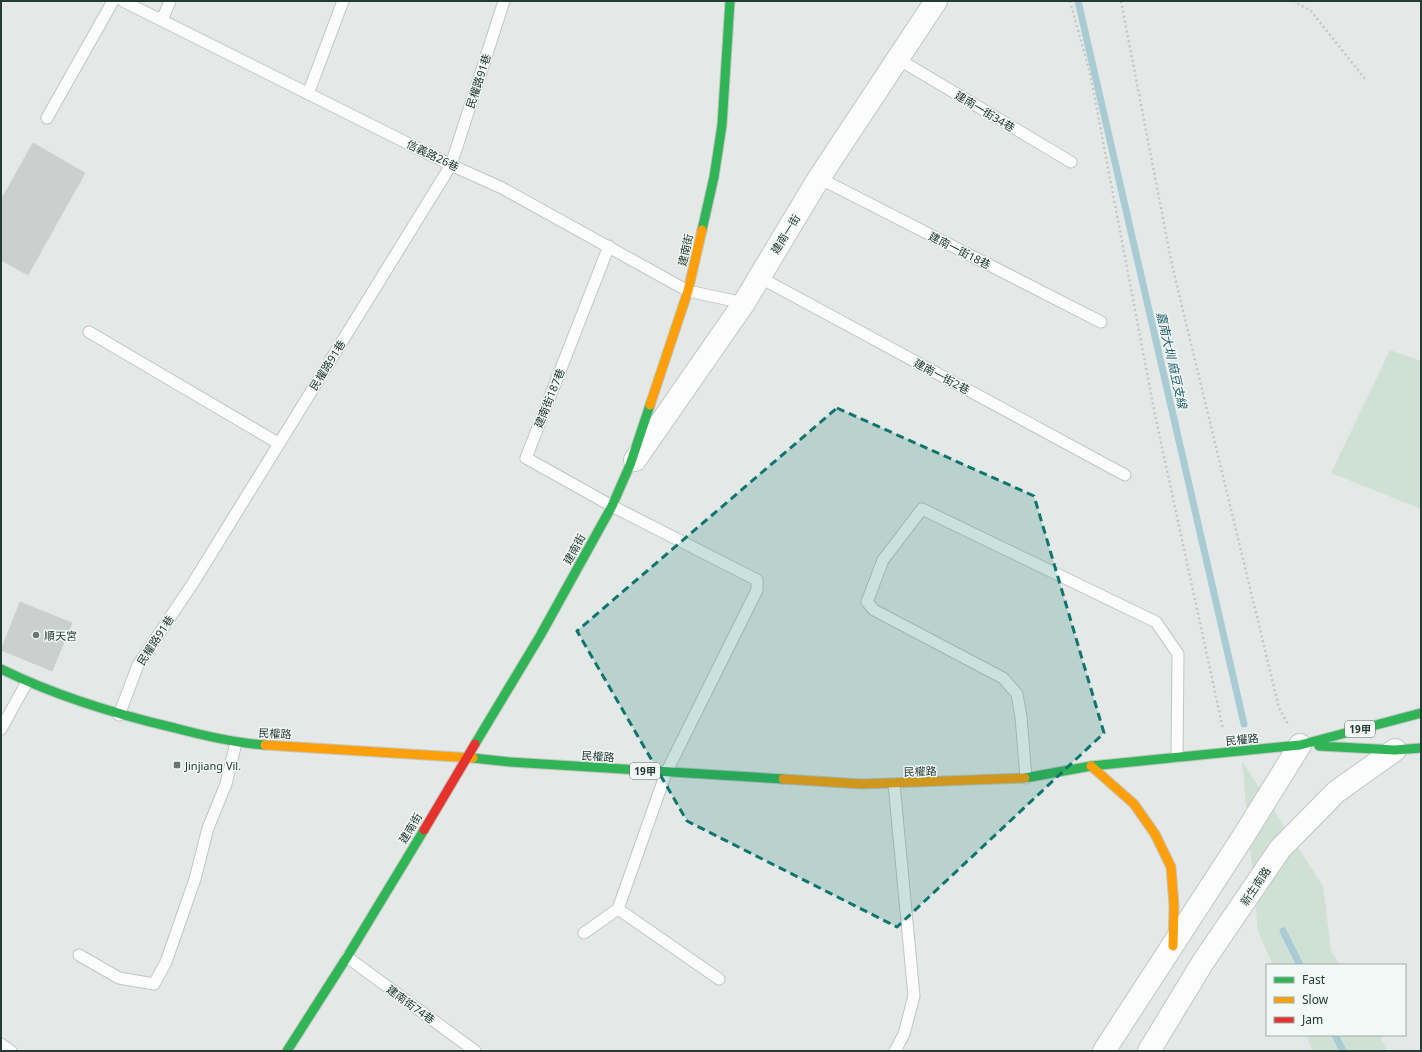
<svg xmlns="http://www.w3.org/2000/svg" width="1422" height="1052" font-family="'Noto Sans','Noto Sans TC',sans-serif">
<rect width="100%" height="100%" fill="#e4e9e7"/>
<path fill="#cfe1d5" d="M1390,350l31,11v148l-90,-36z
M1242,761l81,125 8,64 9,15h-67l-15,-33z
M1306,1035h73l9,16h-75z"/>
<g fill="none" stroke-linecap="round" stroke-linejoin="round">
<path stroke="#a9cbd3" stroke-width="7" d="M1078,1l166,723
M1283,931l17,34
M1335,1035l8,16"/>
</g>
<path fill="#cbd0ce" stroke="#cdd2d0" d="M33,143l52,30 -57,102 -27,-15v-60z
M20,602l52,21 -20,48 -51,-21z"/>
<g fill="none" stroke-linecap="round" stroke-linejoin="round">
<defs>
<path id="lane" d="M123,1l328,164 51,23 186,103 56,12
M162,20l8,-19
M898,59l173,103
M308,94l35,-93
M47,118l66,-117
M819,178l282,144
M609,246l-83,212 86,48 145,74v10l-91,183 -48,136 101,70
M759,277l366,198
M89,332l189,111
M119,715l19,-50 55,-82 258,-418 53,-164
M1,729l26,-47
M1026,778l-5,-61 -4,-23 -14,-16 -129,-68 -7,-8 16,-42 39,-51 234,113 22,32 -1,103
M894,784l20,212 -10,38 -9,17
M584,933l34,-24
M79,955l40,23 35,6 12,-22 29,-83 13,-51 18,-44 10,-41
M347,957l128,94
M1,1044l10,7"/>
<path id="street" d="M635,460l109,-157 75,-125 117,-177
M1104,1051l137,-211 59,-95
M1149,1051l54,-89 77,-113 56,-57 59,-42"/>
<path id="fast" d="M702,230l12,-53 8,-52 8,-124
M1,669c55,27 114,45 174,59 30,8 59,15 90,17
M475,744l65,-108 72,-130 18,-41 20,-60
M1319,746l76,4 26,-2
M473,758l37,4 273,17
M1025,778l66,-12 209,-21 121,-32
M287,1051l60,-94 77,-127"/>
<path id="slow" d="M650,405l38,-114 14,-61
M265,745l208,13
M1091,766l43,38 21,30 16,33 3,39 -1,40
M783,779l79,5 163,-6"/>
<path id="jam" d="M424,830l51,-86"/>
</defs>
<use href="#lane" stroke="#c1c6c4" stroke-width="13"/>
<use href="#street" stroke="#c1c6c4" stroke-width="24"/>
<use href="#fast" stroke="#c0c6c4" stroke-width="11"/>
<use href="#slow" stroke="#c0c6c4" stroke-width="11"/>
<use href="#jam" stroke="#c0c6c4" stroke-width="11"/>
<path stroke="#c1c9c5" stroke-width="2.5" stroke-dasharray="2 3" stroke-linecap="butt" d="M1070,1l20,72 65,342 68,314
M1121,1l51,264 107,443 9,16
M1293,1l18,10 54,68"/>
<use href="#lane" stroke="#fbfcfb" stroke-width="11"/>
<use href="#street" stroke="#fbfcfb" stroke-width="22"/>
<use href="#fast" stroke="#30b455" stroke-width="9"/>
<use href="#slow" stroke="#ff9f0a" stroke-width="9"/>
<use href="#jam" stroke="#e5322d" stroke-width="9"/>
</g>
<path fill="#0f766e" fill-opacity="0.2" stroke="#0f766e" stroke-width="3" stroke-dasharray="8 5" stroke-linejoin="round" d="M837,408l197,88 70,237 -207,194 -210,-106 -110,-190z"/>
<g fill="#677773" stroke="#f2f8f5" stroke-width="1.5">
<circle cx="36" cy="635" r="4"/>
<rect x="173" y="761" width="8" height="8" rx="2"/>
</g>
<g text-anchor="middle" dominant-baseline="central" stroke-width="3" stroke-linejoin="round" paint-order="stroke">
<g fill="#f2f8f5" stroke="#62736f" stroke-width="1">
<rect x="1345" y="721" width="30" height="16" rx="3"/>
<rect x="630" y="763" width="30" height="16" rx="3"/>
</g>
<g font-size="10" font-weight="bold" fill="#243a35">
<text x="1360" y="729">19甲</text>
<text x="645" y="771">19甲</text>
</g>
<g font-size="11" fill="#243a35" stroke="#f2f8f5">
<text transform="translate(478 81) rotate(-72)">民權路91巷</text>
<text transform="translate(985 111) rotate(31)">建南一街34巷</text>
<text transform="translate(433 155) rotate(26)">信義路26巷</text>
<text transform="translate(785 234) rotate(-58)">建南一街</text>
<text transform="translate(685 250) rotate(-77)">建南街</text>
<text transform="translate(960 250) rotate(27)">建南一街18巷</text>
<text transform="translate(327 365) rotate(-58)">民權路91巷</text>
<text transform="translate(942 376) rotate(28)">建南一街2巷</text>
<text transform="translate(549 398) rotate(-68)">建南街187巷</text>
<text transform="translate(574 549) rotate(-61)">建南街</text>
<text transform="translate(155 640) rotate(-57)">民權路91巷</text>
<text transform="translate(275 733) rotate(3)">民權路</text>
<text transform="translate(1242 739) rotate(-6)">民權路</text>
<text transform="translate(598 756) rotate(4)">民權路</text>
<text transform="translate(920 771) rotate(-2)">民權路</text>
<text transform="translate(410 828) rotate(-59)">建南街</text>
<text transform="translate(1255 886) rotate(-56)">新生南路</text>
<text transform="translate(411 1004) rotate(36)">建南街74巷</text>
</g>
<g font-size="11" fill="#243a35" stroke="#f2f8f5" text-anchor="start">
<text x="44" y="635">順天宮</text>
<text x="185" y="765">Jinjiang Vil.</text>
</g>
<g font-size="12" font-style="italic" fill="#245f6f" stroke="#f2f8f5">
<text transform="translate(1172 360) rotate(77)">嘉南大圳 麻豆支線</text>
</g>
</g>
<rect width="1422" height="1052" fill="none" stroke="#243a35" stroke-width="4"/>
<rect x="1266" y="964" width="140" height="72" fill="#f2f8f5" stroke="#a0aca8"/>
<rect x="1274" y="977" width="20" height="6" fill="#30b455" stroke="#a0aca8"/>
<text x="1302" y="984" font-size="12" fill="#243a35">Fast</text>
<rect x="1274" y="997" width="20" height="6" fill="#ff9f0a" stroke="#a0aca8"/>
<text x="1302" y="1004" font-size="12" fill="#243a35">Slow</text>
<rect x="1274" y="1017" width="20" height="6" fill="#e5322d" stroke="#a0aca8"/>
<text x="1302" y="1024" font-size="12" fill="#243a35">Jam</text>
</svg>
